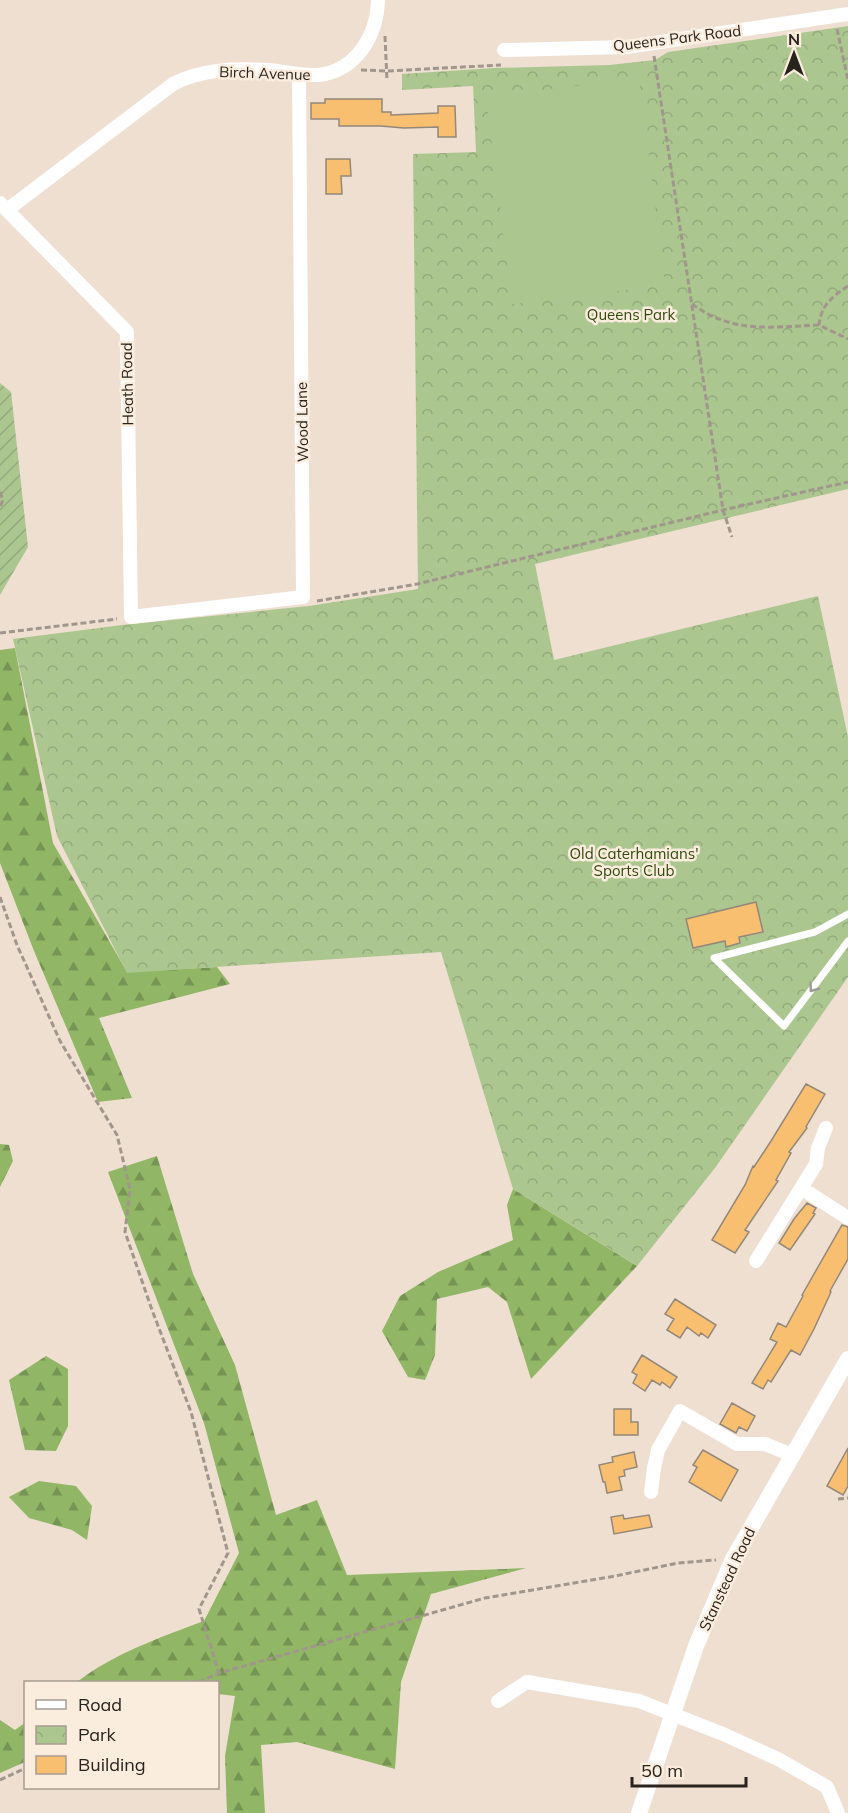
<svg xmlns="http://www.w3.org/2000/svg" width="848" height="1813" font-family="Mulish,sans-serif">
<defs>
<pattern id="forest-firs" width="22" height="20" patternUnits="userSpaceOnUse" patternTransform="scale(1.5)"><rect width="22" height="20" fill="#91b665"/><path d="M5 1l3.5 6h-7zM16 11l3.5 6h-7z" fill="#769453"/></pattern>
<pattern id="park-crowns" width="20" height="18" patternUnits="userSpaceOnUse" patternTransform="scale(1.5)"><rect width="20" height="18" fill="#acc690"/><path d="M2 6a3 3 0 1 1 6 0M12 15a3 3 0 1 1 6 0" fill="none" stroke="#94aa7c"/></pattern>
<pattern id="garden-furrows" width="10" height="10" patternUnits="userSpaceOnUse" patternTransform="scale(1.5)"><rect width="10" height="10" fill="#acc690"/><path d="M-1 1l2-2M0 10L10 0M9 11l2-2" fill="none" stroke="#94aa7c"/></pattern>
</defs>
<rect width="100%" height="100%" fill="#eedfd1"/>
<path fill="url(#forest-firs)" d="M15,648l38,195 74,129 90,-5 13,17 -131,34 33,80 -34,4 -64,-151 -34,-88v-213z
M0,1144l9,1 4,16 -13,26z
M157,1156l36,118 42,91 41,150 41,-15 30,75 179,-7 -95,26 -30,88 -6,87 -98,-27 -36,3 4,68h-38l-2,-57 10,-60 -17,-2v-12h-141c36,-28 84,-45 127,-61l35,-68 -35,-130 -96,-251z
M513,1189l124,77 -106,113 -24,-77 -19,-15 -51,12 -2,56 -10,25 -17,-3 -26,-46 18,-35 38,-24 75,-32 -6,-35z
M46,1356l22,13v57l-12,25 -31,-1 -16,-70z
M39,1481l37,5 16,20 -5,34 -15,-10 -43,-12 -20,-21z
M0,1720l15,10 11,-8 -1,40 -25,11z"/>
<path fill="url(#park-crowns)" d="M848,26v463l-313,75 19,96 264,-64 30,141v240l-133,191 -78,98 -124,-77 -72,-237 -314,21 -70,-137 -44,-197 109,-14 187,-19 109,-17 -5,-435 63,-2 -3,-66 -71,4v-16l92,-6 115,-3 46,-5 13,-8z"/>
<path fill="url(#garden-furrows)" d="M0,383l11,9 17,155 -28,48z"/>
<path fill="#acc690" d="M639,78l26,207 -153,19 -26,-207z"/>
<path fill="#f8bf70" stroke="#938879" stroke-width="1.5" d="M325,99h57v13h9v3l47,-2v-7h17l1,31h-18v-10l-34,1 -23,-2h-42v-7h-28v-16h14z
M326,159h24l1,17h-10l1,18h-16z
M756,902l7,30 -24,5 1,6 -14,4 -1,-6 -32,7 -7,-29z
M806,1084l19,10 -19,33 1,1 -18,24 2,1 -15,27 2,1 -33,49 4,2 -14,21 -23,-13 33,-55 8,-19 1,1 17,-26z
M807,1203l9,5 -3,5 2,1 -25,36 -11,-7 15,-24z
M842,1225l6,2v32l-18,32 1,1 -17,37 -14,26 -9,-5 -20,32 -3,-2 -5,9 -11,-6 25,-41 -7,-3 8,-16 8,4 17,-31 -1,-1z
M675,1299l41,26 -8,13 -7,-5 -2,3 -12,-9 -7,11 -13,-8 7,-11 -9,-5z
M642,1355l35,22 -7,11 -8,-6 -2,3 -8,-5 -7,11 -12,-8 4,-8 -5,-3z
M732,1403l23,13 -8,15 -8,-4 -3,6 -16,-9z
M614,1409h17v13h7v13h-24z
M848,1448v38l-5,9 -16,-9z
M703,1450l35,20 -17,31 -32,-19 8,-15 -4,-2z
M634,1452l3,15 -13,3 1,6 -6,1 3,13 -15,3 -2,-11h-2l-4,-17 14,-3 -1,-5z
M623,1515l1,4 25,-4 3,12 -38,7 -3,-17z"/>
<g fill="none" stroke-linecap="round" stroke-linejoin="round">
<path stroke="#a1968b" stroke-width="3" stroke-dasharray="6 3" stroke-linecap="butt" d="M837,29l11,51
M385,36l2,45
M654,56l69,454 9,27
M361,70l26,1 114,-6
M848,286c-16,11 -27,19 -29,39l29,14
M692,304c41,30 79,23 127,21
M0,492l3,8 -3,7
M317,601l100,-17 306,-74 125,-28
M0,633l117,-14
M0,897l17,48 43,96 57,94 13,54 -5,43 27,78 39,102 37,141 -29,56 20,64
M838,1499l10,-1
M199,1682l20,-9 266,-75 130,-22 63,-13 38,-3
M0,1780l26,-12"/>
<path stroke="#fff" stroke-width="7" d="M848,914l-33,18 -101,26 70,68 64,-85"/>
<path stroke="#fff" stroke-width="14" d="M504,50l123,-3 221,-33
M0,203l127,129 4,285 172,-20 -4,-523
M7,210l166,-126c29,-15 62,-16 94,-14 17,1 34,6 51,5 38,-4 59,-39 60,-75
M801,1188l47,30
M756,1261l60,-97 2,-16 8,-20
M651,1492l3,-24 4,-18 22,-39 57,33h28l27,11
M498,1701l29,-19 112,19 84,33 55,25 49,28 11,26"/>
<path stroke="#fff" stroke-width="16" d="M639,1813l57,-167 37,-87 115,-200"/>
</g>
<defs><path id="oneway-chevron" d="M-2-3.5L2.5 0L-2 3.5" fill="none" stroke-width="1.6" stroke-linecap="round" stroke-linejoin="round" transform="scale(1.5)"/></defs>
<use stroke="#9e9c99" href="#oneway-chevron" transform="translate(813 988) rotate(127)"/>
<g text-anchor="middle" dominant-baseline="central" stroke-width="5" stroke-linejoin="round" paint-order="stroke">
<g font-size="15" fill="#28231d" stroke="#fbedde">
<text transform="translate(677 38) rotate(-7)">Queens Park Road</text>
<text transform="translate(265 73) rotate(2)">Birch Avenue</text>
<text transform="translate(127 384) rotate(-91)">Heath Road</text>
<text transform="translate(302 422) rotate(-91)">Wood Lane</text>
<text transform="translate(727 1579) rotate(-65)">Stanstead Road</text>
</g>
<g font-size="15" fill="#324a0f" stroke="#fbedde">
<text x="631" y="314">Queens Park</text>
<text x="634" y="853">Old Caterhamians'<tspan x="634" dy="17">Sports Club</tspan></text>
</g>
</g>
<rect x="24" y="1681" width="195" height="108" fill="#fbedde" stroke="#a79c91" stroke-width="1.5"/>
<rect x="36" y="1700" width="30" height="9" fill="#ffffff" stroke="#a79c91" stroke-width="1.5"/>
<text x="78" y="1711" font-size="18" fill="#28231d">Road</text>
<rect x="36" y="1726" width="30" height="18" fill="url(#park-crowns)" stroke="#a79c91" stroke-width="1.5"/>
<text x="78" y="1741" font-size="18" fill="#28231d">Park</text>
<rect x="36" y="1756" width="30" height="18" fill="#f8bf70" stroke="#a79c91" stroke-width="1.5"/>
<text x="78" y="1771" font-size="18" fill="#28231d">Building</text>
<g transform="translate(794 54)" stroke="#fbedde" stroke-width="4.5" paint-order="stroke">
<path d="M0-4.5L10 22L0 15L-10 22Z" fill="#28231d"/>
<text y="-9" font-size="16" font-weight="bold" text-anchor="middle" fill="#28231d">N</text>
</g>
<path d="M632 1777v9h114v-9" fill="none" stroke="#28231d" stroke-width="3"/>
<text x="641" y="1777" font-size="18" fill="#28231d" stroke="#fbedde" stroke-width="4.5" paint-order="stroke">50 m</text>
</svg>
